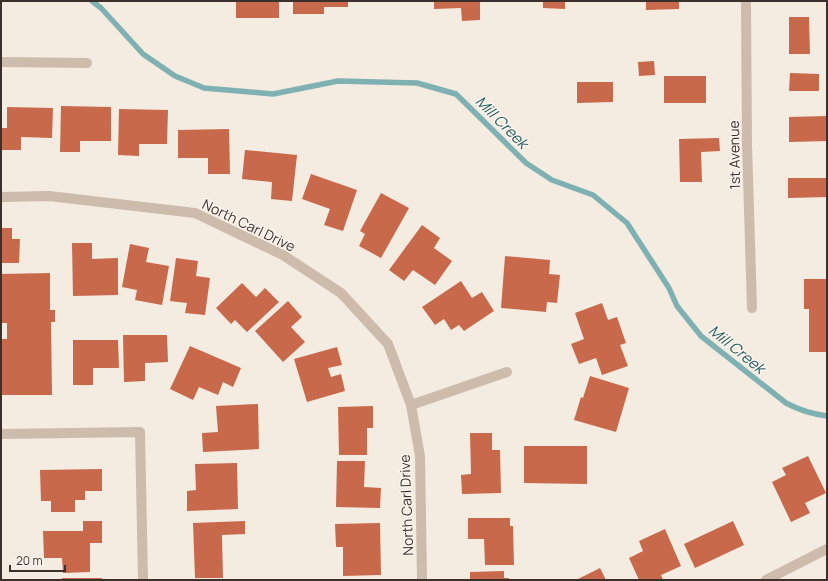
<svg xmlns="http://www.w3.org/2000/svg" width="828" height="581" font-family="Manrope,sans-serif">
<rect width="100%" height="100%" fill="#f4ebe1"/>
<g fill="none" stroke-linecap="round" stroke-linejoin="round">
<path stroke="#7fb0b2" stroke-width="5.5" d="M92,1l9,7 42,46 32,22 29,12 69,6 65,-13 79,2 39,11 70,69 26,17 41,15 34,28 42,65 8,18 24,30 85,67c13,7 26,11 41,13"/>
</g>
<path fill="#c8694b" d="M236,1h43v17h-43z
M293,1h55v6h-24v7h-31z
M434,1h46v19l-18,1 -1,-13 -27,1z
M543,1h22v8l-22,-1z
M646,1h33v8l-33,1z
M789,17h20l1,37h-21z
M654,61l1,14 -16,1 -1,-14z
M790,73l29,1v17h-30z
M664,76h42v27h-42z
M577,82h36v20l-36,1z
M61,106l50,1v34h-31v11h-20z
M7,107l46,1 -1,30 -31,-1v13h-20l1,-22h5z
M119,109l49,1 -1,34h-28v12l-21,-1z
M827,116v25l-38,1v-25z
M229,129l1,45h-22v-16h-30v-28z
M719,138l1,13 -19,1 1,30h-22l-1,-43z
M245,150l52,5 -5,46 -21,-2 1,-17 -30,-3z
M311,174l46,16 -14,41 -19,-6 6,-16 -28,-10z
M788,178h39v19l-39,1z
M381,193l28,15 -28,50 -22,-12 6,-12 -5,-3z
M422,225l18,13 -6,10 18,13 -17,24 -22,-15 -9,11 -15,-11z
M1,228h11v11h8l-1,24h-18z
M72,243h20v16l26,-1v37l-45,1z
M130,244l19,4 -3,14 23,4 -7,39 -27,-5 2,-10 -15,-3z
M505,256l45,4 -1,14 11,1 -3,28 -10,-1 -1,10 -45,-4z
M176,258l22,3 -2,15 14,2 -5,37 -20,-2 2,-10 -17,-2z
M50,273v37h5v12h-4l1,73h-51v-56h6v-16h-6v-49z
M804,279h23v73h-18v-43h-5z
M461,281l11,17 10,-6 12,19 -30,20 -5,-6 -8,5 -7,-11 -9,6 -13,-18z
M242,283l14,14 9,-9 14,14 -32,30 -12,-12 -4,4 -15,-16z
M288,301l14,16 -11,10 14,15 -22,20 -28,-31z
M602,303l6,17 9,-3 9,26 -6,2 8,21 -26,9 -6,-17 -17,6 -8,-20 13,-5 -9,-26z
M123,335h44l1,27 -23,1v18l-21,1z
M73,340h45l1,28h-26v17h-20z
M190,346l51,22 -8,19 -10,-5 -5,13 -19,-8 -6,13 -23,-11z
M337,347l5,18 -14,3 3,9 10,-3 4,17 -38,11 -13,-43z
M590,376l39,12 -13,44 -42,-12 7,-23 2,1z
M258,404l1,45 -56,3 -1,-19 16,-1 -2,-26z
M373,406v22h-6v27h-28l-1,-48z
M470,433h22v17h8l1,43 -39,1 -1,-19 10,-1z
M524,446h63v38l-63,-1z
M808,456l18,37 -21,10 5,10 -19,9 -19,-40 14,-7 -4,-7z
M337,461h28l-1,26 17,1 -1,20 -44,-1z
M237,463l1,46 -51,2v-20l9,-1 -1,-26z
M102,469v22h-17v9h-10v12h-24v-11h-10l-1,-31z
M468,518h42v8h3l1,39h-29l-1,-26h-16z
M83,521h19v22h-12v29l-27,1 -1,-15h-18l-1,-27h40z
M245,521v13l-23,1 1,43h-28l-2,-55z
M733,521l11,24 -49,23 -11,-24z
M380,523l1,52 -38,1v-29h-7l-1,-23z
M665,529l16,37 -20,9 2,5h-24l-10,-22 14,-7 -4,-10z
M600,568l6,12h-30z
M504,571v7h5v2h-39v-8z
M62,578h40v2h-40z"/>
<g fill="none" stroke-linecap="round" stroke-linejoin="round">
<path stroke="#cdbbac" stroke-width="10" d="M746,1l1,143 5,164
M1,62l86,1
M1,197l48,-1 146,17 88,42 58,38 47,51 23,61 9,51 2,124
M411,405l96,-33
M1,434l139,-2 3,148
M766,580l61,-31"/>
</g>
<g text-anchor="middle" dominant-baseline="central" stroke-width="3" stroke-linejoin="round" paint-order="stroke">
<g font-size="14" fill="#3b302b" stroke="#fbf5ee">
<text transform="translate(734 155) rotate(-91)">1st Avenue</text>
<text transform="translate(249 225) rotate(26)">North Carl Drive</text>
<text transform="translate(406 505) rotate(-92)">North Carl Drive</text>
</g>
<g font-size="15" font-style="italic" fill="#1f5a5e" stroke="#fbf5ee">
<text transform="translate(502 122) rotate(45)">Mill Creek</text>
<text transform="translate(737 349) rotate(39)">Mill Creek</text>
</g>
</g>
<rect width="828" height="581" fill="none" stroke="#3b302b" stroke-width="4"/>
<path d="M10 565v6h55v-6" fill="none" stroke="#3b302b" stroke-width="2"/>
<text x="16" y="565" font-size="12" fill="#3b302b" stroke="#fbf5ee" stroke-width="3" paint-order="stroke">20 m</text>
</svg>
